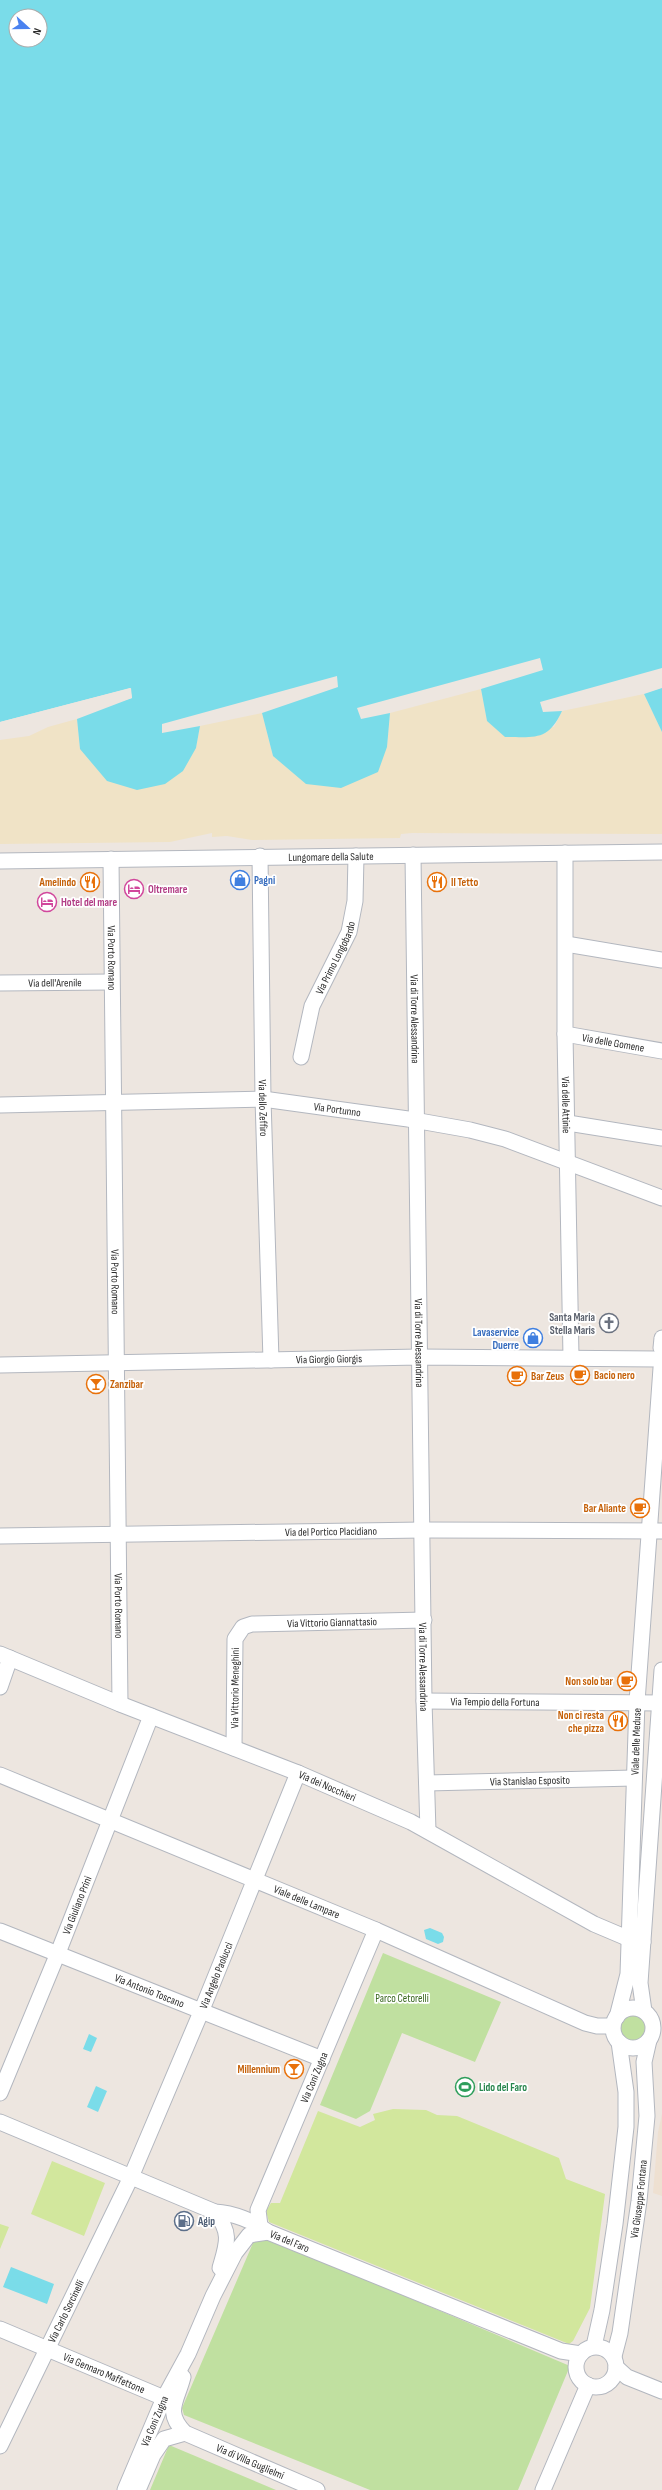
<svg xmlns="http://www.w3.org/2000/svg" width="662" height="2490" font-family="'Sofia Sans Condensed',sans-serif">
<rect width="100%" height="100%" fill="#ede6e0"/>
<path fill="#eee0d1" d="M662,2114v82l-9,-3 5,-61z"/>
<path fill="#c0e0a0" d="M383,1953l118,49 -26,60 -73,-29 -32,78 -14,8 -36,-14z
M619 2028a14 14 0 1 1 28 0a14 14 0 1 1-28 0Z
M259,2238h9l302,128 -52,124h-148l-186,-75 -2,-7 71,-165z
M169,2445l107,45h-126z"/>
<path fill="#f0e3c6" d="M481,689l6,32 67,6 8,-16 82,-17 18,38v102l-250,-1 -11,1 -1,4 -148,2 -25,-4 -15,1v-4l-42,9 -170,2v-104l29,-4 19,-9 29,-8 3,30 116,-1 4,-22 62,-13 11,43 114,-9 3,-34z"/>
<path fill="#d2e79d" d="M393,2109l33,1 11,5 20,1 102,42 7,21 39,15 -15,114 -17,33 -4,3 -300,-122 -3,-11 5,-8h9l38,-92 42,16 15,-7 -2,-6z
M52,2161l53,22 -21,53 -53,-22z
M0,2224l9,3 -9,22z"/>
<path fill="#7adce9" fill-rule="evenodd" d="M0,0h662v668l-122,34 3,10 19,-1c-14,30 -26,26 -57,26l-18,-16 -6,-32 62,-19 -3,-12 -183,50 4,11 29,-6 -3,34 -9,25 -37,16 -35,-4 -33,-28 -11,-43 76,-26 -1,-11 -175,48v9l38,-7 -4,22 -13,23 -18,13 -28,6 -30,-9 -27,-32 -3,-30 55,-21 -2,-10 -130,34zM16,16h24v24h-24z
M662,688v44l-18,-38z
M430,1928l12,5 2,4 -1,5 -5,2 -12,-5 -2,-9z
M89,2034l8,4 -6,14 -8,-3z
M96,2086l11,5 -9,21 -11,-5z
M11,2267l43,17 -7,20 -44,-17z"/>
<path fill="#ede6e0" d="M131,688l1,10 -17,5 15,-6 -1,-6 -129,33v-2z"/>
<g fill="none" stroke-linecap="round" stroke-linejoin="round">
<defs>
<g id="minor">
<path id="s1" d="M565,853v181l6,323"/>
<path id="s2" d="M413,855l11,846 4,130"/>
<path id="s3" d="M260,856l3,243 8,261"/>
<path id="s4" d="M111,859l9,845"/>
<path id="s5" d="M0,861l662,-9"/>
<path d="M566,944l96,16"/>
<path id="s6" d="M0,983l111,-1"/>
<path id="s7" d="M565,1034l97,17"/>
<path id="s8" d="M301,1057l11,-51 37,-74 6,-31 1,-45"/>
<path id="s9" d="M0,1105l263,-6 145,20 62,11 35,9 157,59"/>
<path d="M568,1123l94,15"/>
<path d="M661,1348l1,-10"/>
<path id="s10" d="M0,1365l419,-8 238,2"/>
<path id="s11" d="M0,1536l423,-6 239,1"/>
<path id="s12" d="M0,1654l120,50 178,69 113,49 183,102 33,14 16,4"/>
<path d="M0,1687l10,-29"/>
<path id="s13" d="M424,1701l238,2"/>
<path id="s14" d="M234,1748l1,-109 8,-12 9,-3 172,-4"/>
<path id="s15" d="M0,1775l376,155 209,93 12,3h16"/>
<path id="s16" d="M427,1783l207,-5"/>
<path id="s17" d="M0,1931l322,128"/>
<circle cx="633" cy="2028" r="20"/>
<path d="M644,2011l-4,-28 22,-313"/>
<path id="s18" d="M617,2017l11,-43 9,-272 24,-334"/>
<path id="s19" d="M0,2093l58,-140 93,-237"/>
<path id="s20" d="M0,2122l215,90c18,1 39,9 53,20l293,119 20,3"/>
<path d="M215,2212c17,21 12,32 5,56"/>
<path id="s21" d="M260,2226l-2,-16 118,-280"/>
<path id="s22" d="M0,2329l164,69"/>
<path d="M594,2346l8,-36 13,-86 11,-97v-35l-7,-50"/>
<circle cx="596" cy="2367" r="20"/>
<path id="s23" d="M614,2356l6,-23 19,-132 8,-85 -3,-54 5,-22"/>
<path d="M616,2367l11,10 35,14"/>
<path id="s24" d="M183,2377c-6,24 -19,35 2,56l132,57"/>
<path id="s25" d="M0,2446l131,-269 70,-165 97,-239"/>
<path id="s26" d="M125,2490l39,-92 24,-44 25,-58 22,-43 14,-18 19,-3"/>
<path d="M138,2490l15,-35 11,-16 21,-6"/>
<path d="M543,2490l45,-105"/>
</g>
</defs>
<use href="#minor" stroke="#b3b7bf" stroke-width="17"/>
<use href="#minor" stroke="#fff" stroke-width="15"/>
</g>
<defs>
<symbol id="shop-ring" viewBox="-11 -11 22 22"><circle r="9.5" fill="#fff" stroke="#3f7fe0" stroke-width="1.5"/><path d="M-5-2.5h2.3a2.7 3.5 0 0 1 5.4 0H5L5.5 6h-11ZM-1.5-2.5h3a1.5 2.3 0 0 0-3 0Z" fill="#3f7fe0"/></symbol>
<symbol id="restaurant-ring" viewBox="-11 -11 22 22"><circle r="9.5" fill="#fff" stroke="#e8710a" stroke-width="1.5"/><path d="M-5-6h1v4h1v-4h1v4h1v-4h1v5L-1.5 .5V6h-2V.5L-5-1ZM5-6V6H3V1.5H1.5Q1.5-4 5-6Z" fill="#e8710a"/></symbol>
<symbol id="hotel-ring" viewBox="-11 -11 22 22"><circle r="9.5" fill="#fff" stroke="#d1479c" stroke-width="1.5"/><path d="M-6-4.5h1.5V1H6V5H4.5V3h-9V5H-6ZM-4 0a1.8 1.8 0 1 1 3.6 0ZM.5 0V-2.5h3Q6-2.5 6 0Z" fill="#d1479c"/></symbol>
<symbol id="church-ring" viewBox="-11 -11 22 22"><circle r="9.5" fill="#fff" stroke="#6b7280" stroke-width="1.5"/><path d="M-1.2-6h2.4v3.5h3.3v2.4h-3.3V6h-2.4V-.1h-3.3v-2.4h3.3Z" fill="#6b7280"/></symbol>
<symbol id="cafe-ring" viewBox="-11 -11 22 22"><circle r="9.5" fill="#fff" stroke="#e8710a" stroke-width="1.5"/><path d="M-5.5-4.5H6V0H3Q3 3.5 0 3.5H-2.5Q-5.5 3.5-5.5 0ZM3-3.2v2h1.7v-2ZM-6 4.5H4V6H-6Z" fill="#e8710a"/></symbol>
<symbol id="bar-ring" viewBox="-11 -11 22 22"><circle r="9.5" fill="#fff" stroke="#e8710a" stroke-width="1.5"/><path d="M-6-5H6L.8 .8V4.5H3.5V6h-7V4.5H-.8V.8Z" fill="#e8710a"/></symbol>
<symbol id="stadium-ring" viewBox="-11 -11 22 22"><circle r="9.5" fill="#fff" stroke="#2e9e5b" stroke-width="1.5"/><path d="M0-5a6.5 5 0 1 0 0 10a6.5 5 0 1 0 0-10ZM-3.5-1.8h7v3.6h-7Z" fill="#2e9e5b"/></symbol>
<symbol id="fuel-ring" viewBox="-11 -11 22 22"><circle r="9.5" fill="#fff" stroke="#5c6f8a" stroke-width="1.5"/><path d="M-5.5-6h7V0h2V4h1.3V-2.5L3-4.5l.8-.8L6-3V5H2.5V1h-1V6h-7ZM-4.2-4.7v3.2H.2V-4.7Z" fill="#5c6f8a"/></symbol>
</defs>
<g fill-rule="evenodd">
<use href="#shop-ring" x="229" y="869" width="22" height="22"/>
<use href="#restaurant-ring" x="79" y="871" width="22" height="22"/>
<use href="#restaurant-ring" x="426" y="871" width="22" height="22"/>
<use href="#hotel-ring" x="123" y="878" width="22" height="22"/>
<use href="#hotel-ring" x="36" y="891" width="22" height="22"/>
<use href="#church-ring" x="598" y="1312" width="22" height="22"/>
<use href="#shop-ring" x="522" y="1327" width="22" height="22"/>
<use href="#cafe-ring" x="569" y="1364" width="22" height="22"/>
<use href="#cafe-ring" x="506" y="1365" width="22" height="22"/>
<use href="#bar-ring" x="85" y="1373" width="22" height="22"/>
<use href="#cafe-ring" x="629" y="1497" width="22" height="22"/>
<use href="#cafe-ring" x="616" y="1670" width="22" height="22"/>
<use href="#restaurant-ring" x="607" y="1710" width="22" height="22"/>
<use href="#bar-ring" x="283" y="2058" width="22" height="22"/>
<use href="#stadium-ring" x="454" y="2076" width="22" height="22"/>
<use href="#fuel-ring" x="173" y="2210" width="22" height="22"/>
</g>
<g text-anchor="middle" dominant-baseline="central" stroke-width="3.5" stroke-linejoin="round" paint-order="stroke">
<g font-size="11" fill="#2d2d2d" stroke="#fff">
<text stroke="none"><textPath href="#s5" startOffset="331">Lungomare della Salute</textPath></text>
<text stroke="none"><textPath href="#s8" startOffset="106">Via Primo Longobardo</textPath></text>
<text stroke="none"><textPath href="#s4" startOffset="99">Via Porto Romano</textPath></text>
<text stroke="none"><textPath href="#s6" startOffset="55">Via dell'Arenile</textPath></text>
<text stroke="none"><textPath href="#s2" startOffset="164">Via di Torre Alessandrina</textPath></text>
<text stroke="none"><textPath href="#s7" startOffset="49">Via delle Gomene</textPath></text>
<text stroke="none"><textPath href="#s1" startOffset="252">Via delle Attinie</textPath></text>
<text stroke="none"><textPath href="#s3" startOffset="252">Via dello Zeffiro</textPath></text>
<text stroke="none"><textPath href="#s9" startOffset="338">Via Portunno</textPath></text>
<text stroke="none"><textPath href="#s4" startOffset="423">Via Porto Romano</textPath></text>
<text stroke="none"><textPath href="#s2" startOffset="488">Via di Torre Alessandrina</textPath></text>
<text stroke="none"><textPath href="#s10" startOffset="329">Via Giorgio Giorgis</textPath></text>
<text stroke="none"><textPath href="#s11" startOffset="331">Via del Portico Placidiano</textPath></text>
<text stroke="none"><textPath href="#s4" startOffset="747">Via Porto Romano</textPath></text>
<text stroke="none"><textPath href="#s14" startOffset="213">Via Vittorio Giannattasio</textPath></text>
<text stroke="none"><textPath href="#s2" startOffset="812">Via di Torre Alessandrina</textPath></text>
<text stroke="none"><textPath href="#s14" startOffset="60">Via Vittorio Meneghini</textPath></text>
<text stroke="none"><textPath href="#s13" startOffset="71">Via Tempio della Fortuna</textPath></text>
<text stroke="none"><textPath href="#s18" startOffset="277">Viale delle Meduse</textPath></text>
<text stroke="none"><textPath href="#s16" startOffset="103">Via Stanislao Esposito</textPath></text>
<text stroke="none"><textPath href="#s12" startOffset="353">Via dei Nocchieri</textPath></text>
<text stroke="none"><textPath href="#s15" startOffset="332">Viale delle Lampare</textPath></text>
<text stroke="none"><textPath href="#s19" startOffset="203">Via Giuliano Prini</textPath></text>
<text stroke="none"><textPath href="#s25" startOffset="518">Via Angelo Paolucci</textPath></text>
<text stroke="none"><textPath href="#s17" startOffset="161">Via Antonio Toscano</textPath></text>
<text stroke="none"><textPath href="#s21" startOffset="160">Via Coni Zugna</textPath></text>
<text stroke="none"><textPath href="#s23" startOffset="159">Via Giuseppe Fontana</textPath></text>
<text stroke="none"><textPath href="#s20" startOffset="314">Via del Faro</textPath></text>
<text stroke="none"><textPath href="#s25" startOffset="150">Via Carlo Sorcinelli</textPath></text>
<text stroke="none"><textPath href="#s22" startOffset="113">Via Gennaro Maffettone</textPath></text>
<text stroke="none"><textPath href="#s26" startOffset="75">Via Coni Zugna</textPath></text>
<text stroke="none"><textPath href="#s24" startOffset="132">Via di Villa Guglielmi</textPath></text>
</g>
<g font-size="11" font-weight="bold" fill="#366cbe" stroke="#fff" text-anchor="start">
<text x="254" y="880">Pagni</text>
<text x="519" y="1332" text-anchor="end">Lavaservice<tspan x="519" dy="13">Duerre</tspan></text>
</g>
<g font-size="11" font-weight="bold" fill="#c56008" stroke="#fff" text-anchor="end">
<text x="76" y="882">Amelindo</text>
<text x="451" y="882" text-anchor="start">Il Tetto</text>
<text x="594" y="1375" text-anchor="start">Bacio nero</text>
<text x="531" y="1376" text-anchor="start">Bar Zeus</text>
<text x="110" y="1384" text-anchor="start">Zanzibar</text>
<text x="626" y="1508">Bar Aliante</text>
<text x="613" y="1681">Non solo bar</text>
<text x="604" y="1715">Non ci resta<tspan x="604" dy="13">che pizza</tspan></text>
<text x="280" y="2069">Millennium</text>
</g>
<g font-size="11" font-weight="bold" fill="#b23c85" stroke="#fff" text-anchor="start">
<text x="148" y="889">Oltremare</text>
<text x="61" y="902">Hotel del mare</text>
</g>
<g font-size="11" font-weight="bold" fill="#5b616d" stroke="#fff" text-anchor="end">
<text x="595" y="1317">Santa Maria<tspan x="595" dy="13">Stella Maris</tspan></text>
</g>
<g font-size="11" fill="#39671f" stroke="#fff">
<text x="402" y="1998">Parco Cetorelli</text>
</g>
<g font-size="11" font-weight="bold" fill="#27864d" stroke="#fff" text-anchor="start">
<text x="479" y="2087">Lido del Faro</text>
</g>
<g font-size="11" font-weight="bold" fill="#4e5e75" stroke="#fff" text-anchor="start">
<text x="198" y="2221">Agip</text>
</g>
</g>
<g transform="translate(28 28) rotate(111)"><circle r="19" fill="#ffffff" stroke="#ababab"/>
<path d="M0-3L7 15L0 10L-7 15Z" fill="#4a82f0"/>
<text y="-6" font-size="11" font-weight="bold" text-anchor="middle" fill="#2d2d2d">N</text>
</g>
</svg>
